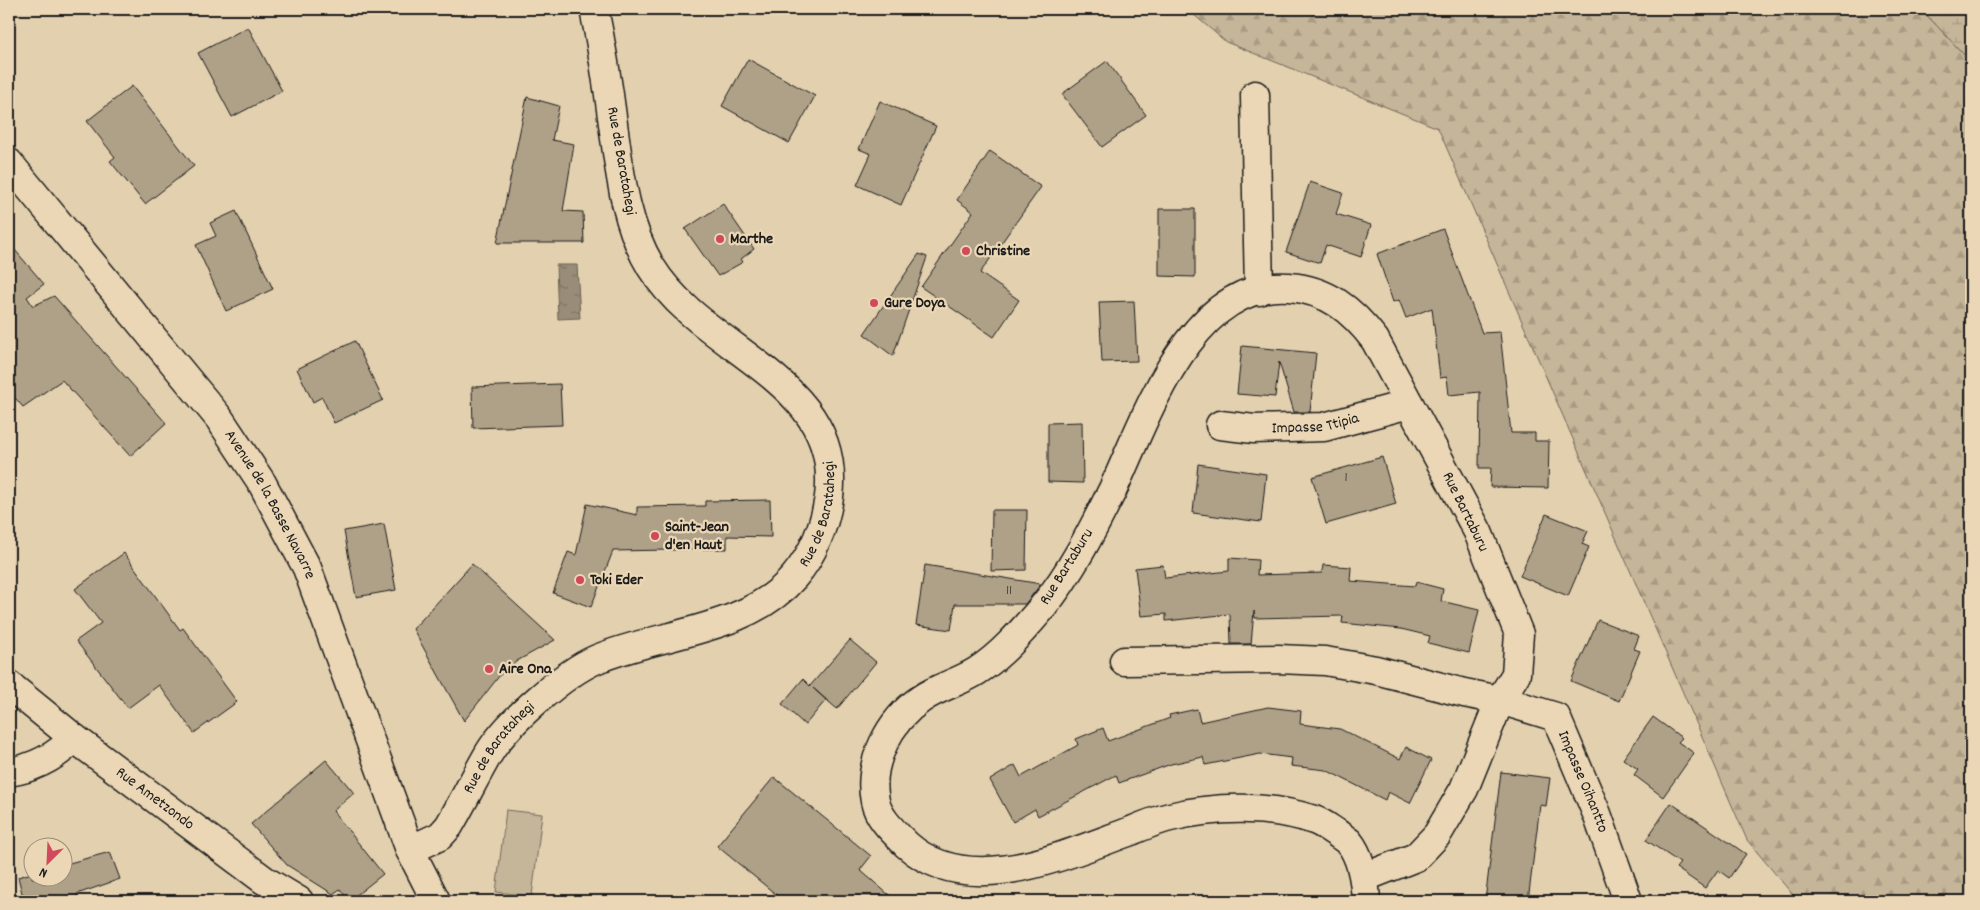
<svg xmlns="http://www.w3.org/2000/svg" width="1980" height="910" font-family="Dekko,sans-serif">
<defs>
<pattern id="forest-firs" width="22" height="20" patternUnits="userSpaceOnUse" patternTransform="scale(1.25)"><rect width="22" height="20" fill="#c5b599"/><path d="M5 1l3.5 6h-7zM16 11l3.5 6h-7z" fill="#a99b83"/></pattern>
<pattern id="wetland-marsh" width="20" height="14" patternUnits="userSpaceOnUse" patternTransform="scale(1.25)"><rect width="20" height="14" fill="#c5b599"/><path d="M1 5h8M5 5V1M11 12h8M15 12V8" fill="none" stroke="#a99b83"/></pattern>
<pattern id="water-ripples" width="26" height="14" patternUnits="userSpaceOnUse" patternTransform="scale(1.25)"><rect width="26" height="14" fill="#998d79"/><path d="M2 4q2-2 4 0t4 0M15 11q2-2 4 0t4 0" fill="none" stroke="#7c7262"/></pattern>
</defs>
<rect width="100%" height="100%" fill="#e3d0af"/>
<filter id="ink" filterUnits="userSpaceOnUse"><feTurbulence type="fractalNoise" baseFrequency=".02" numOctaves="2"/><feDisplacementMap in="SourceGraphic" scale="10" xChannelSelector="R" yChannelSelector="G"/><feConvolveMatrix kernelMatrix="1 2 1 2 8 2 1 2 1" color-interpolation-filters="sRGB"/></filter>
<g filter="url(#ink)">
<path fill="#c5b599" stroke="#70685a" d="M506,810l36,4 -10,82 -36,-4z"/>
<path fill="url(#forest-firs)" stroke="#70685a" d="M1187,9h734l50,53v839h-173l-51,-61 -309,-712 -212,-86z"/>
<path fill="url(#wetland-marsh)" stroke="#70685a" d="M1921,9h50v53z"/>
<path fill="url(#water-ripples)" stroke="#676054" d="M556,265h21l3,53 -22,1z"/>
<path fill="#afa188" stroke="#1c1c1c" d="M248,27l34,64 -50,26 -34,-64z
M748,59l67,37 -26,47 -67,-37z
M1107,61l39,54 -44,32 -40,-53z
M132,86l62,80 -49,38 -35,-43 5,-4 -28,-36z
M527,97l32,9 -7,34 22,4 -11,67 20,1 1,31h-87z
M880,101l56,25 -35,79 -44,-20 14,-31 -12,-5z
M990,151l51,36 -61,86 39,27 -25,37 -73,-50 52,-75 -16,-12z
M1310,182l33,11 -7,21 35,11 -10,32 -35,-12 -6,18 -34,-11z
M723,204l31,45 -13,10 2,3 -25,14 -33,-47z
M1159,209h36v68l-36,-1z
M236,211l37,78 -47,22 -30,-66 20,-9 -6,-13z
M1443,229l39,104 18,-1 11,101h24v8h14l-1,47 -58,-1 1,-19h-12l1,-76 -31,3 -2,-18 -7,1 -8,-70 -26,10 -7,-18 -6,2 -16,-48z
M9,243l35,41 -17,13 6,9 21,-10 112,127 -36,33 -68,-76 -39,27 -14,-16z
M919,254l8,3 -34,99 -29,-22z
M1134,301l3,60 -35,1 -3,-60z
M355,341l28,59 -49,23 -12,-26 -9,5 -16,-33z
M1242,346l74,7 -6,59h-16l-15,-50 -4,35 -38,-3z
M560,384l2,41 -89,3 -1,-41z
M1082,422l1,61 -35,-1v-59z
M1382,457l14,47 -70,20 -14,-47z
M1198,464l68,10 -5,48 -68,-9z
M770,500l1,37 -44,-1v13l-114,2 -22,56 -38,-14 15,-41 8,3 11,-51 50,11v-8l68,-1v-5z
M992,510h35l-1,60 -35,1z
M1546,514l42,17 -6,13 7,3 -21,49 -48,-20z
M384,524l12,66 -40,7 -12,-66z
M124,553l56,77 3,-2 54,74 -43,31 -35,-48 -31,23 -52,-67 25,-18 -26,-34z
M1229,558l29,2 -1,15 65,-2 1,-8 28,2 -1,14 65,5 1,-4 27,7 -2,12 38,9 -10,43 -41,-10 2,-7 -29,-7 -59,-6 1,-7 -88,2 -1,-7 -3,33h-20l-1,-30 -64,7v-7l-25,2 -6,-48 28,-3 2,13 64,-7z
M472,564l83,76 -38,21 -17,14 -36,46 -51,-92z
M925,565l116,19 -16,20h-70l-4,26 -35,-5z
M1598,620l41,16 -5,13 6,2 -21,50 -48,-20z
M850,640l26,22 -39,47 -24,-21 13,12 -21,25 -23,-21 21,-25 7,7z
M1268,707l33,4 -1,13 40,5 60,30 6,-12 25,13 -21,43 -22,-11 -3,8 -59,-30 -35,-4 1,-8 -32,-4 -55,11 -2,-8 -32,7 -52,19 -3,-8 -78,41 -3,-7 -22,13 -23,-42 25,-15 6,12 57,-32 -2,-6 27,-11 5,13 62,-23 -1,-3 28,-6 3,13z
M1653,717l29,21 -4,4 16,11 -31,44 -29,-22 4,-6 -15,-10z
M326,760l28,33 -21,18 50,63 -34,27 -9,-12 -7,5 -46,-29 -36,-41z
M1501,772l49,6 -4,28 -6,-1 -12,96h-43z
M774,777l97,79 -11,14 36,31h-112l-67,-55z
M1671,803l75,51 -17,24 -11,-8 -13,18 -29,-20 4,-5 -34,-23z
M110,852l10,27 -43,15 1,7h-54l-6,-24 14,-4v5h30v-13z"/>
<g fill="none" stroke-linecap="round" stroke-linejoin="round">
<defs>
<g id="street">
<path d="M1255,95l4,196"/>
<path id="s1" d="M1220,425l34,4 70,-2 85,-23"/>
<path id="s2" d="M1124,661l154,-2 47,2 51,9 88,23 36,7 56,17 41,97 31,87"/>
<path id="s3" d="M9,685l65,53 190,142 35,21"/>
<path d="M9,772c25,-4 47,-15 65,-34"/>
<path id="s4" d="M410,850l30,-14 9,-10c14,-24 26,-49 40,-73 18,-30 75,-80 108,-94 62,-26 151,-28 197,-82 19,-22 31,-52 35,-80 15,-118 -125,-143 -178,-230 -26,-43 -31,-94 -38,-143 -5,-39 -11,-77 -19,-115"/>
<path d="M1365,877l51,-20 21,-22 27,-46 36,-89 16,-26 3,-40 -41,-102 -103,-192c-23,-30 -47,-50 -86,-53 -98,-7 -143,131 -176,202 -20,40 -42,84 -71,119 -19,22 -40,47 -65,63 -17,11 -39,16 -56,28 -31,21 -54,64 -46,102 3,17 20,32 32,44 62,55 157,10 224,-14 12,-5 26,-11 39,-14 45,-11 100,-12 144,3 9,3 16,9 24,14 1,1 10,7 11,8 13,16 16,40 17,59"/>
</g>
<g id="secondary">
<path id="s5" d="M9,163l210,255 43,65 45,85 103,282 26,51"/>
</g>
</defs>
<use href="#street" stroke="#1c1c1c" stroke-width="31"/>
<use href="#secondary" stroke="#1c1c1c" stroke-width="31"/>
<use href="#street" stroke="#ebd7b5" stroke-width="28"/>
<use href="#secondary" stroke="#ebd7b5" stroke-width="28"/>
</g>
</g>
<g fill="#d1495b" stroke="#ebd7b5" stroke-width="2">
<circle cx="720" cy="239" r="5"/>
<circle cx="966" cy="251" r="5"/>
<circle cx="874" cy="303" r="5"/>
<circle cx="655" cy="536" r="5"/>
<circle cx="580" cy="580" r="5"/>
<circle cx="489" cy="669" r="5"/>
</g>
<g text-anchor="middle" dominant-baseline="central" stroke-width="4.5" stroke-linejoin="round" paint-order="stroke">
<g font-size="14" fill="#413d37">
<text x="1346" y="478">1</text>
<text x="1009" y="591">11</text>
</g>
<g font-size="16" fill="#1c1c1c" stroke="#ebd7b5">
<text transform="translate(621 161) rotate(80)">Rue de Baratahegi</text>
<text stroke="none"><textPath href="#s1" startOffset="96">Impasse Ttipia</textPath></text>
<text stroke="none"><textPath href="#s5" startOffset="431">Avenue de la Basse Navarre</textPath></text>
<text transform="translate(1465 512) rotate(64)">Rue Bartaburu</text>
<text stroke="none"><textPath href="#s4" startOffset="560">Rue de Baratahegi</textPath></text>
<text transform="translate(1067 567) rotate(-58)">Rue Bartaburu</text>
<text stroke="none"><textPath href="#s4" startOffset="140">Rue de Baratahegi</textPath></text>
<text stroke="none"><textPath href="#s2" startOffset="509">Impasse Oihantto</textPath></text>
<text stroke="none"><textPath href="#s3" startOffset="185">Rue Ametzondo</textPath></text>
</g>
<g font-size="16" font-weight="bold" fill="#1c1c1c" stroke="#ebd7b5" text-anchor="start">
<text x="730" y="239">Marthe</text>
<text x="976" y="251">Christine</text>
<text x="884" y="303">Gure Doya</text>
<text x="665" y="527">Saint-Jean<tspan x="665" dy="18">d'en Haut</tspan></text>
<text x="590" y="580">Toki Eder</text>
<text x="499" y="669">Aire Ona</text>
</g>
</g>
<rect width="1980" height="910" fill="none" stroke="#ebd7b5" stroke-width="30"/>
<rect x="15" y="15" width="1950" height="880" fill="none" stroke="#1c1c1c" stroke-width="2" filter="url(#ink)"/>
<g transform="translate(48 862) rotate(204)"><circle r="24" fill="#ebd7b5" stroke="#988c78"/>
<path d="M0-4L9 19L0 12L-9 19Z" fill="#d1495b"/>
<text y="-8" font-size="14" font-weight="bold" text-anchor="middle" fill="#1c1c1c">N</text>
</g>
</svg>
